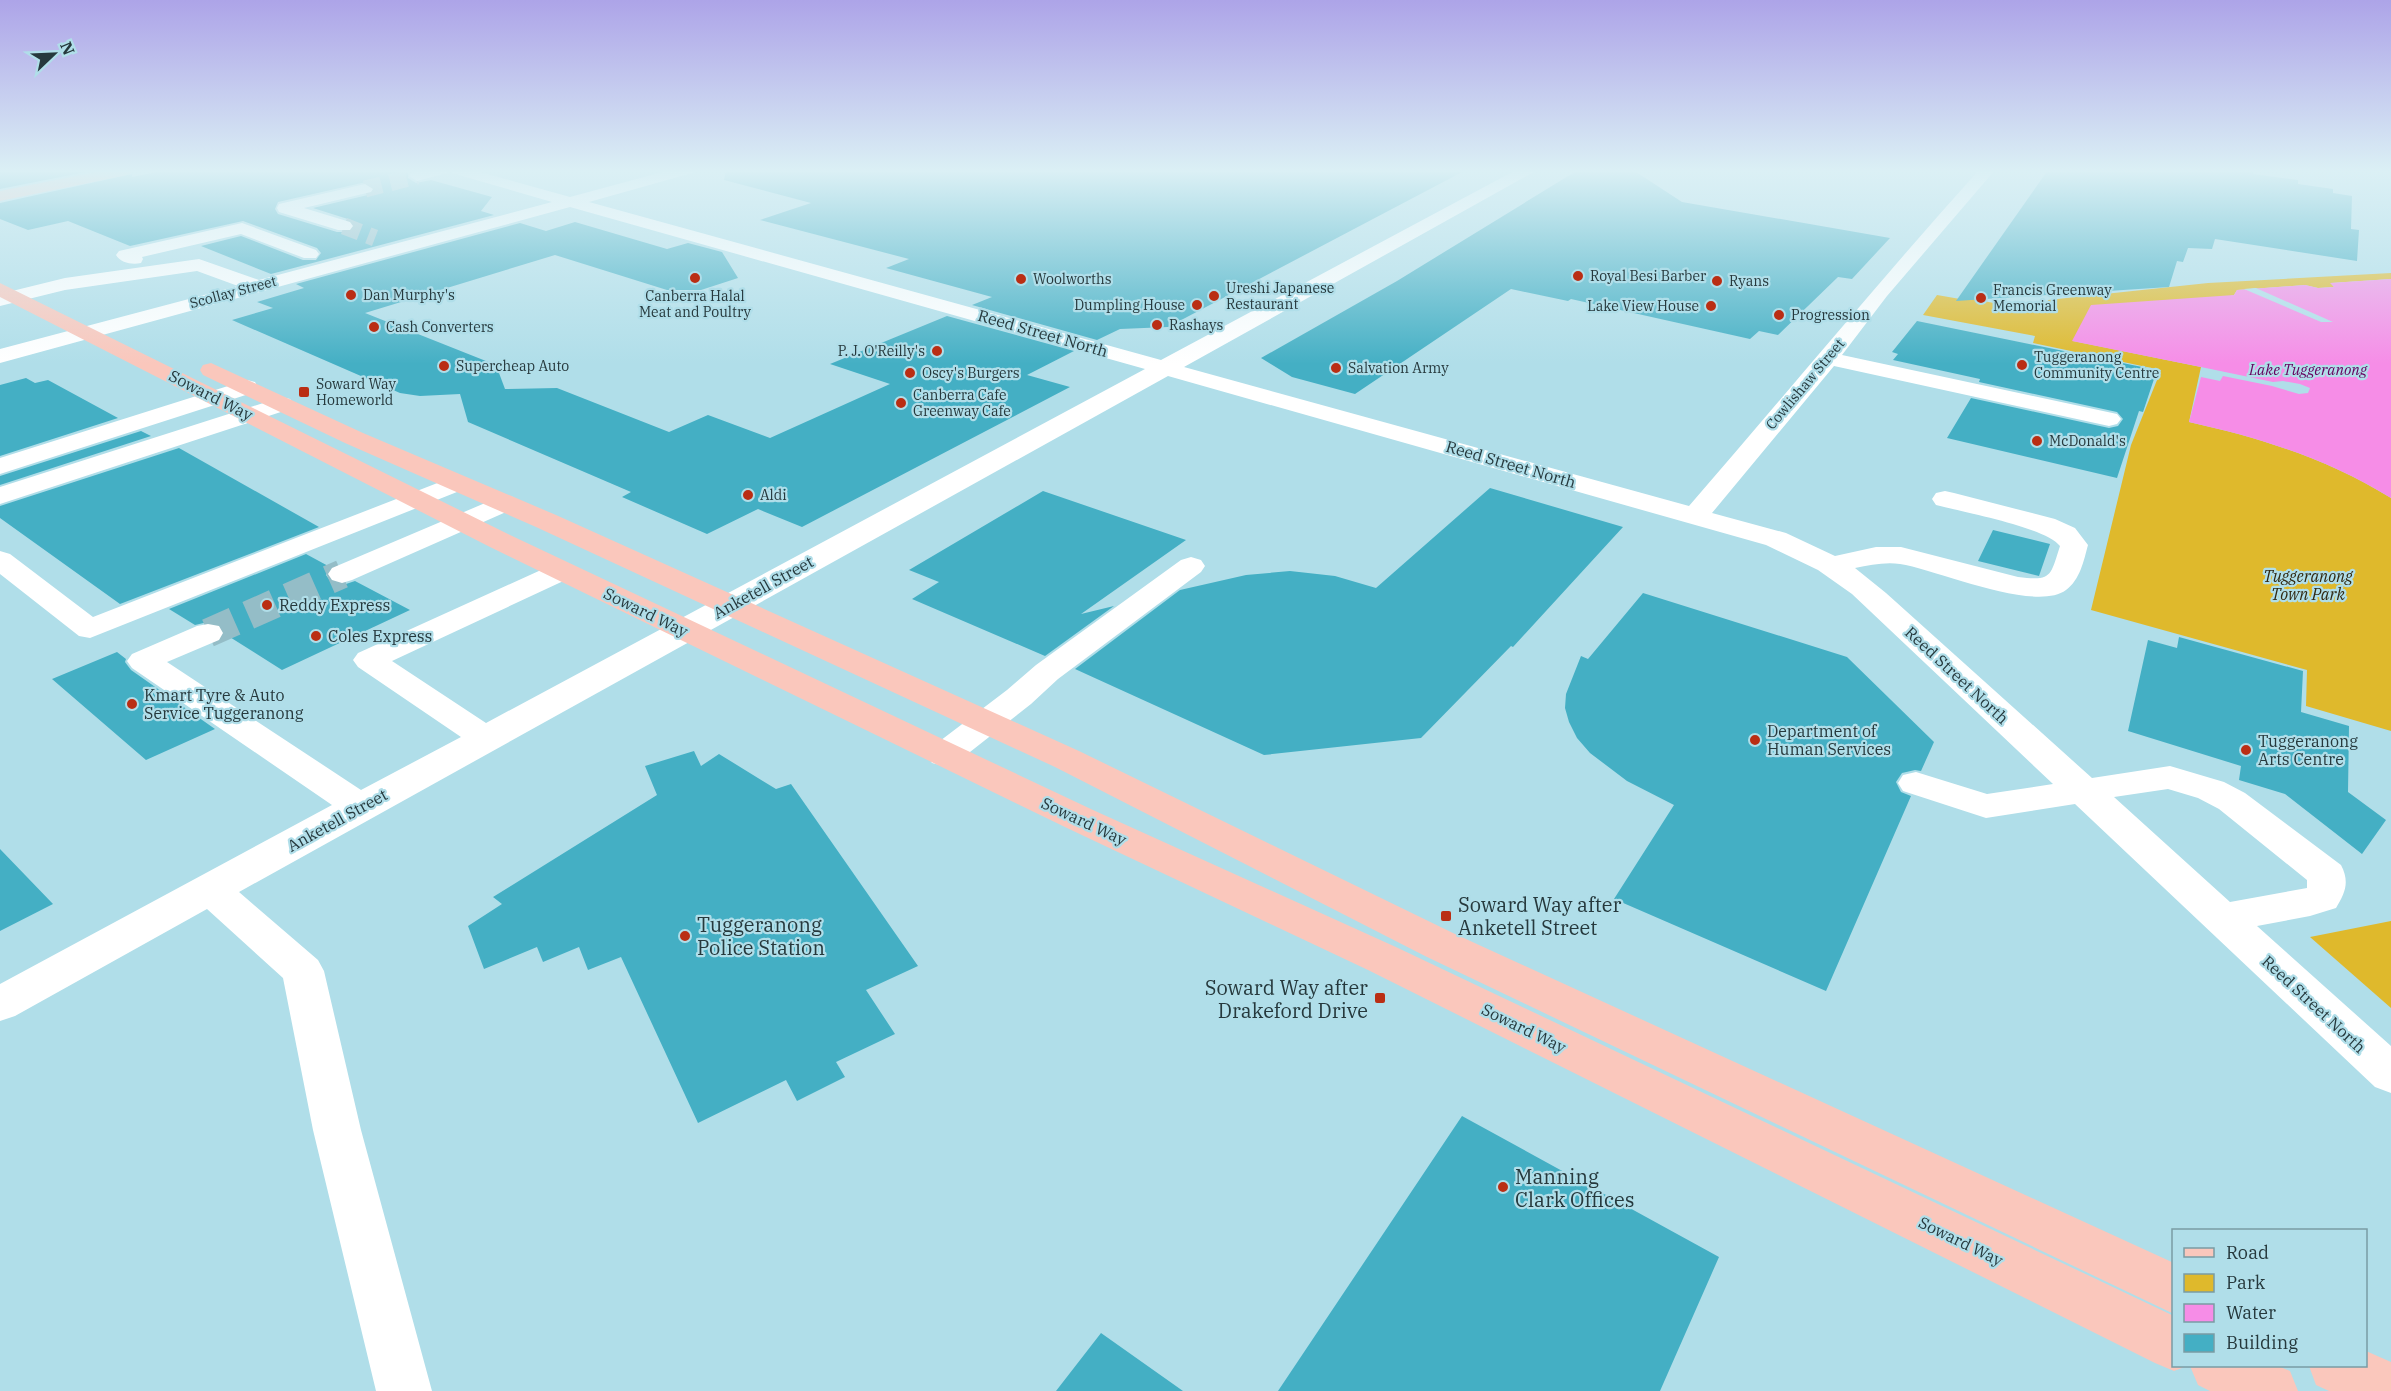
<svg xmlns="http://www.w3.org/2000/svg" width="2391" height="1391" font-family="'IBM Plex Serif',serif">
<rect width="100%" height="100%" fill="#b0dee9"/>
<path fill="#dfb92c" d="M2391,273v6l-60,4 3,4 -16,1 -13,-3 -68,5 -3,5 -161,46 128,26 -12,55c72,16 139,37 202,76v233l-85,-25 1,-36 -216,-60 40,-165 30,-75 -128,-27 2,-7 -112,-21 14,-20 23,4 2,-2 85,16 1,-13 160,-17z
M2391,921v87l-81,-71z"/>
<path fill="#f68de7" d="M2391,279v219c-63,-39 -130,-60 -202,-76l12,-45v-10l-129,-26 19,-36 143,-10 3,-5 68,-5 13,3 16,-1 -4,-4z"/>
<path fill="#b0dee9" d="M2255,288h1l77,34h-12l-77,-33z
M2201,367l72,15 10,-1 17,3 10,4 -2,5 -9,1 -27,-8 -49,-10 -3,5 -19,-4z"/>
<path fill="#44afc4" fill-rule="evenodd" d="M0,170h96l-96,19z
M166,170h230l12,3v5l8,5 15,-3 61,17 -11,14 13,4 -223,59 -70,-28 40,-10 62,24h13l5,-7 -4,-5 -74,-27 -113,25 -62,-25 -40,9 -28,-11v-16l132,-29v3zM366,182l9,7 -3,5 -59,14 38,12 4,6 -5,6h-13l-59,-18 -3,-5 3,-7z
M726,170h740l-298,157 -48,2 -23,11 -125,-35 20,-8 -106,-29 23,-9 -149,-39 51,-17 -87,-23z
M1578,170h55l49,32 208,36 -38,41 -14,-2 -60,58 -19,-4 -9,8 -179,-40 -3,2 -57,-12 -156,105 -63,-17 -31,-19 136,-77z
M2048,170h206l-1,4 45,6v4l35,5v4l19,3 -1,33 8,1 -2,31 -142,-22 -3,10 -24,-1 -5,14 -6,-1 -8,26 -213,14z
M575,222l92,27 21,-6 34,9 16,26 -37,12h-34l-112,-35 -190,58 131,52 9,24 52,-1 112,44 39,-17 62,23 120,-54 -60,-20 117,-48 127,35 -47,24 43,12 -268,140 -44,-18 -51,25 -85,-37 9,-5 -163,-70 -8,-28 -40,2 -20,-3 -168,-73 41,-12 -16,-6 47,-14 -8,-4 224,-61 26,8z
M1917,321l230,47 -1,3 10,2 -13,39 -4,-1 -22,67 -170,-40 24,-40 138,30 9,-2 5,-7 -6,-7 -138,-30 1,-3 -87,-19 5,-6 -6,-2z
M26,378l9,5 13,-3 70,38 -118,38v-71z
M141,431l10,5 -151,49v-9z
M179,448l140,79 -199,77 -120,-86v-12z
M1490,488l133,39 -110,120 -2,-1 -90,92 -157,17 -189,-86 105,-79 66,-15 44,-4 45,5 41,12z
M1043,491l143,49 -105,74 33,-8 -69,50 -133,-57 27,-17 -30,-12z
M1993,530l57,14 -11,32 -61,-15z
M306,554l24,13 -4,8 5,7 12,3 12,-4 55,29 -128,60 -57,-36 -6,-10 -11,-2 -13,3 -26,-16z
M1643,593l204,64 87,85 -13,29 -6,-1 -13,3 -6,9 5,10 10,4 -85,195 -212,-92 60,-94 -47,-24 -37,-28 -13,-15 -8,-16 -4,-14 1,-14 15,-38 7,3z
M2179,637l124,34 -2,41 48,14 -1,66 38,28 -24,34 -77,-60 -46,-14 2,-14 -113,-35 20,-91 29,8z
M117,652l9,7 -1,3 6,8 84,59 -69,31 -94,-81z
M694,751l7,15 18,-12 57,35 15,-5 127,182 -52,24 29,44 -59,28 9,15 -48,24 -11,-21 -88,43 -77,-166 -33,13 -9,-23 -36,15 -6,-15 -53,22 -16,-43 34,-22 -9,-7 164,-102 -12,-29z
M0,849l53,55 -53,27z
M1462,1116l257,141 -59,134h-382z
M1101,1333l82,58h-127z"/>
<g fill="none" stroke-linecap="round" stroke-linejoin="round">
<path stroke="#94bdc7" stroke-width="17" stroke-dasharray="17 9" stroke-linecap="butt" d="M365,189l52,-13
M344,226l31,12"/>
<path stroke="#94bdc7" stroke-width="29" stroke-dasharray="29 15" stroke-linecap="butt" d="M208,633l134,-59"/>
<path fill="#fff" fill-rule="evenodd" d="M424,170h49l97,27 100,-27h25l-3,3 -103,29 572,158 355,-190h19l-3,3 -348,194 505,139c97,-112 191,-226 290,-336h16l-108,126 -45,59 275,59 4,5 -4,5 -8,2 -275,-60 -122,147 74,20 49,23 41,-9h25l117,30c34,4 32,0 42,-31 -15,-19 -98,-34 -124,-41l-4,-6 4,-6 9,-2 9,2 101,26 20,9 13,17c-4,15 -8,35 -22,45 -31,23 -128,-20 -166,-26 -15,-2 -30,1 -45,4l31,25 206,185 78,-12 54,16 21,11 96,72c9,17 4,28 -5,43l-26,8 -53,10 134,120v47l-16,-6 -300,-283 -89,14 -83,-27 -5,-8 5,-8 13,-3 71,22 66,-10 -201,-190 -34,-24 -52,-25 -598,-169 -929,516 79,68 6,11 37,159 71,261h-56l-63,-261 -30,-152 -76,-69 -192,107 -15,5v-37l332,-179 -200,-137 -5,-7 5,-7 65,-28 11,-2 11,2 4,7 -4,7 -52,22 194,128 100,-53 -103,-70 -5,-7 5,-7 194,-88 10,-3 10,3 4,6 -4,6 -180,84 94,62 659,-354 -575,-162 -570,156v-14l238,-63 -41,-15 -132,19 -65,16v-12l65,-16 134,-19 60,21 293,-78 -100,-29 -2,-3 -3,3 -30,8 -8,-5 2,-3zM2168,789l30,9 21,11 88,71v8l-77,14 -116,-105z
M365,184l8,5 -2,3 -67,16 46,14 3,4 -3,4h-12l-59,-18 -2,-4 2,-4z
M242,223l74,27 3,4 -3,4h-12l-63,-24 -99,23 1,2 -2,4c-9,2 -20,0 -25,-8l3,-4z
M247,380l8,2 3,5 -3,5 -255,82v-16z
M282,397l8,2 4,5 -4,5 -290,95v-17z
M458,475l9,3 4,5 -4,5 -377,150 -11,-2 -79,-62v-23l10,3 83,63z
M504,495l9,2 4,6 -4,6 -161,71 -10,3 -10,-3 -4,-6 4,-6z
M1191,557l10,3 4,6 -4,6 -143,107 -27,25 -75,59 -12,3 -12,-3 -5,-8 5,-8 75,-57 29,-25 145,-105z"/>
<path fill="#fac7bc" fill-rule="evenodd" d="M106,170h29l-8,5 -127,26v-10z
M0,283l510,252 583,275 305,138 776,368v50h13l-13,5 -19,-8 -787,-393 -301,-142 -577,-281 -490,-250z
M211,363l152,70 193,82 523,236 376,183 719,329v51l-749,-358 -370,-189 -519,-240 -191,-84 -142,-68 -3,-5 3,-5z
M2366,1351l25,11v29h-62l-13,-6 -7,-19h57z
M2190,1366h88l12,5 8,20h-88l-12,-6z"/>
</g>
<linearGradient id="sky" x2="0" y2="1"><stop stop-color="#ada4e8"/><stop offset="0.47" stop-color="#dbf0f5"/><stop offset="1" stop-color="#dbf0f5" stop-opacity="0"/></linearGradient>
<rect width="2391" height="364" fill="url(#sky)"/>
<g fill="#ba2e14" stroke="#b0dee9" stroke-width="2">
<circle cx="1578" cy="276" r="6"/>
<circle cx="695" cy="278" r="6"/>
<circle cx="1021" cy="279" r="6"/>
<circle cx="1717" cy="281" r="6"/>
<circle cx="351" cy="295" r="6"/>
<circle cx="1214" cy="296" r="6"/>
<circle cx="1981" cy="298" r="6"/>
<circle cx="1197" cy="305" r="6"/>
<circle cx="1711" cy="306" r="6"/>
<circle cx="1779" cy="315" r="6"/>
<circle cx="1157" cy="325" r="6"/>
<circle cx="374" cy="327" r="6"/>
<circle cx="937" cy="351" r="6"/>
<circle cx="2022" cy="365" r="6"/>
<circle cx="444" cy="366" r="6"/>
<circle cx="1336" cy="368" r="6"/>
<circle cx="910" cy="373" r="6"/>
<rect x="298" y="386" width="12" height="12" rx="3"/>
<circle cx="901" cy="403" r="6"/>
<circle cx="2037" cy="441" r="6"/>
<circle cx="748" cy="495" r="6"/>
<circle cx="267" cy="605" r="6"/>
<circle cx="316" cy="636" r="6"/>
<circle cx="132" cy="704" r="6"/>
<circle cx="1755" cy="740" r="6"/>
<circle cx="2246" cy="750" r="6"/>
<rect x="1440" y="910" width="12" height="12" rx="3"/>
<circle cx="685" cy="936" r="6"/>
<rect x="1374" y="992" width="12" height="12" rx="3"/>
<circle cx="1503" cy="1187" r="6"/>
</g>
<g text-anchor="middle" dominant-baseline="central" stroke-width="4.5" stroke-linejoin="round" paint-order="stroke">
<g font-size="14" fill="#26393d" stroke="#b0dee9" text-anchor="start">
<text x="1590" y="276">Royal Besi Barber</text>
<text x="1033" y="279">Woolworths</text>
<text x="1729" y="281">Ryans</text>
<text x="1226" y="288">Ureshi Japanese<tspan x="1226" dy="16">Restaurant</tspan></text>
<text x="1993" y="290">Francis Greenway<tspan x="1993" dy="16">Memorial</tspan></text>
<text x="363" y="295">Dan Murphy's</text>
<text x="695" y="296" text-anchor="middle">Canberra Halal<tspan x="695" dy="16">Meat and Poultry</tspan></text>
<text x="1185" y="305" text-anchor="end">Dumpling House</text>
<text x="1699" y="306" text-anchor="end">Lake View House</text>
<text x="1791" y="315">Progression</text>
<text x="1169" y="325">Rashays</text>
<text x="386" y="327">Cash Converters</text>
<text x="925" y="351" text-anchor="end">P. J. O'Reilly's</text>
<text x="2034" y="357">Tuggeranong<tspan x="2034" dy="16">Community Centre</tspan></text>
<text x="456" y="366">Supercheap Auto</text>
<text x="1348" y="368">Salvation Army</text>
<text x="922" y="373">Oscy's Burgers</text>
<text x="316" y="384">Soward Way<tspan x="316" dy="16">Homeworld</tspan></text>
<text x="913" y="395">Canberra Cafe<tspan x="913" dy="16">Greenway Cafe</tspan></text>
<text x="2049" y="441">McDonald's</text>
<text x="760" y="495">Aldi</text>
</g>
<g font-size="14" fill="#26393d" stroke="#b0dee9">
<text transform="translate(233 292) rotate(-15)">Scollay Street</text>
<text transform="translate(1805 384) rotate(-50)">Cowlishaw Street</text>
</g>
<g font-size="15" font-style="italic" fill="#66015e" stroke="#b0dee9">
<text x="2308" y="369">Lake Tuggeranong</text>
</g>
<g font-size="16" fill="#26393d" stroke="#b0dee9">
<text transform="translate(1043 333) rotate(16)">Reed Street North</text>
<text transform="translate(211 395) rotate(27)">Soward Way</text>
<text transform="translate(1511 464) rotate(16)">Reed Street North</text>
<text transform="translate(763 587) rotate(-29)">Anketell Street</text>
<text transform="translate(646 612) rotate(26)">Soward Way</text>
<text transform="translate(1957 675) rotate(43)">Reed Street North</text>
<text transform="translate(337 820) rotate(-29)">Anketell Street</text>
<text transform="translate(1084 821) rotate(25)">Soward Way</text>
<text transform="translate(2314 1004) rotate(43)">Reed Street North</text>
<text transform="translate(1524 1028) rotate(26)">Soward Way</text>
<text transform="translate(1961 1241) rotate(26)">Soward Way</text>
</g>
<g font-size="16" font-style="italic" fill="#312912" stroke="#b0dee9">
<text x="2308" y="576">Tuggeranong<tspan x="2308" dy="18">Town Park</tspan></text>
</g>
<g font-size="16" fill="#26393d" stroke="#b0dee9" text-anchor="start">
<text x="279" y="605">Reddy Express</text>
<text x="328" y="636">Coles Express</text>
<text x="144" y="695">Kmart Tyre &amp; Auto<tspan x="144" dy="18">Service Tuggeranong</tspan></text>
<text x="1767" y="731">Department of<tspan x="1767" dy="18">Human Services</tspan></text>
<text x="2258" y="741">Tuggeranong<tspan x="2258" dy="18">Arts Centre</tspan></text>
</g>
<g font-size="20" fill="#26393d" stroke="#b0dee9" text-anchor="start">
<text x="1458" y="904">Soward Way after<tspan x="1458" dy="23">Anketell Street</tspan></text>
<text x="697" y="924">Tuggeranong<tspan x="697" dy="23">Police Station</tspan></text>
<text x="1368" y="987" text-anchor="end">Soward Way after<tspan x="1368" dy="23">Drakeford Drive</tspan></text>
<text x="1515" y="1176">Manning<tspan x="1515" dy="23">Clark Offices</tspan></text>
</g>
</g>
<rect x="2172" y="1229" width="195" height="138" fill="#b0dee9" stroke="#799ca4" stroke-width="1.5"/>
<rect x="2184" y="1248" width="30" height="9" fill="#fac7bc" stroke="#799ca4" stroke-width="1.5"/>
<text x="2226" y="1259" font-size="18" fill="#26393d">Road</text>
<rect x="2184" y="1274" width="30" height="18" fill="#dfb92c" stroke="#799ca4" stroke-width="1.5"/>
<text x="2226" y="1289" font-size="18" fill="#26393d">Park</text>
<rect x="2184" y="1304" width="30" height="18" fill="#f68de7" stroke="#799ca4" stroke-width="1.5"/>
<text x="2226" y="1319" font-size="18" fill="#26393d">Water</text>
<rect x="2184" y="1334" width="30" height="18" fill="#44afc4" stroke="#799ca4" stroke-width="1.5"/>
<text x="2226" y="1349" font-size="18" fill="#26393d">Building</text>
<g transform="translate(54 54) rotate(67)" stroke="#b0dee9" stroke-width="4.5" paint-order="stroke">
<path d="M0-4.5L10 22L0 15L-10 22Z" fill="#26393d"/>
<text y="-9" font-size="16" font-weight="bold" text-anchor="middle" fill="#26393d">N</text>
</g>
</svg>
